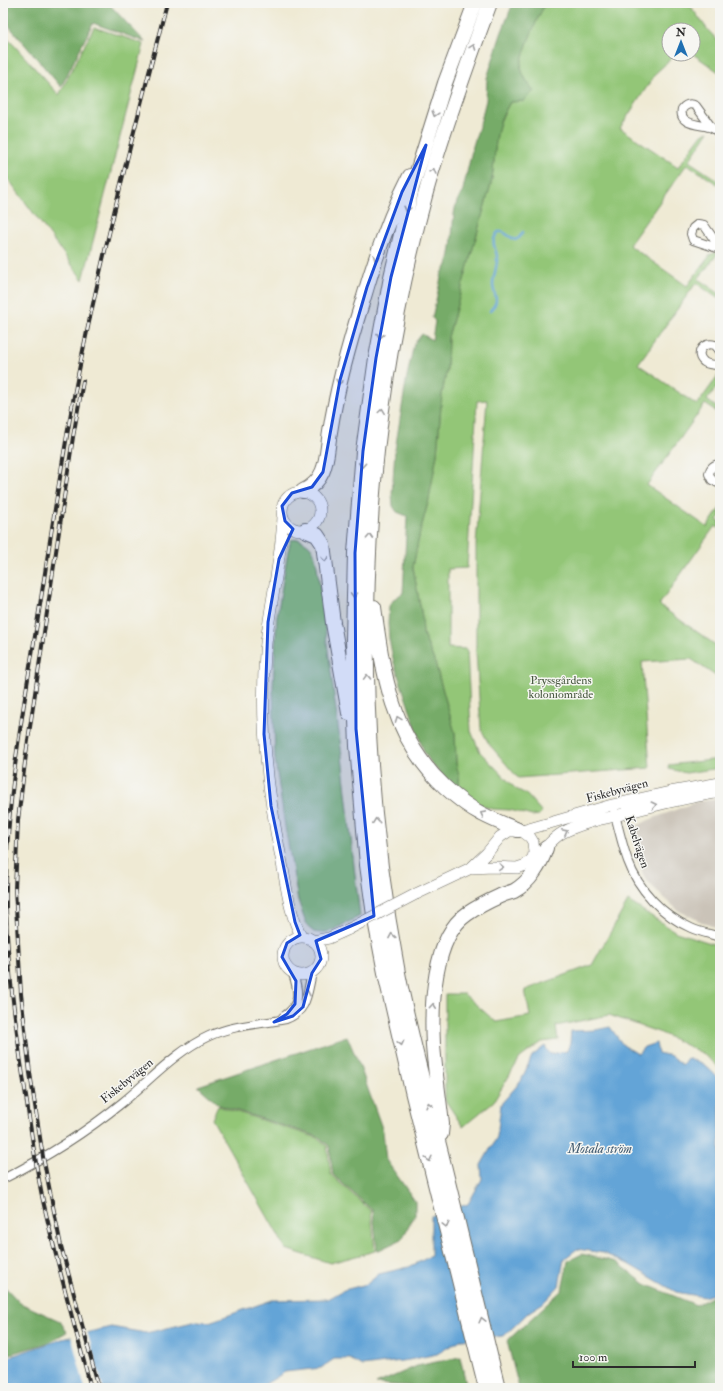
<svg xmlns="http://www.w3.org/2000/svg" width="723" height="1391" font-family="'IM FELL Double Pica',serif">
<rect width="100%" height="100%" fill="#f6f6f2"/>
<filter id="ink" filterUnits="userSpaceOnUse"><feTurbulence type="fractalNoise" baseFrequency=".025" numOctaves="2"/><feDisplacementMap in="SourceGraphic" scale="8" xChannelSelector="R" yChannelSelector="G"/><feConvolveMatrix kernelMatrix="1 2 1 2 8 2 1 2 1" color-interpolation-filters="sRGB"/></filter>
<filter id="wash" filterUnits="userSpaceOnUse"><feTurbulence type="fractalNoise" baseFrequency=".012" numOctaves="4" result="noise"/><feDisplacementMap in="SourceGraphic" scale="16" xChannelSelector="R" yChannelSelector="G"/><feGaussianBlur stdDeviation="0.9" result="paint"/><feColorMatrix in="noise" values="0 0 0 0 0 0 0 0 0 0 0 0 0 0 0 0 0 1.4 0 .05"/><feComposite in="paint" operator="in"/></filter>
<g filter="url(#wash)">
<rect width="100%" height="100%" fill="#efead4"/>
<path fill="#cac3b8" d="M720,799v130l-14,-5 -27,-13 -16,-14 -18,-18 -6,-16 -5,-25 1,-11 14,-7 47,-18z"/>
<path fill="#93c677" stroke="#5f7851" d="M546,3h142l20,27 12,13v30l-27,-19v-24h-24v24h7l-20,19 -36,55 58,39 24,-33 7,-3 -20,30 31,21v4l-33,-22 -58,81 58,41 24,-32 8,-2 -21,27 22,15v6l-24,-17 -58,81 59,41 23,-32v9l-13,18 13,10v4l-15,-10 -58,81 60,42 13,-19v9l-3,3 3,2v7l-5,-3 -56,79 58,41 3,-4v37l-29,-20 -49,3 8,106 -132,10 -29,-34 -8,-15 -5,-77v-107l11,-145 -10,1 -10,167 -19,1v79l19,1 4,82 9,21 36,37 10,5 16,18 -3,3 -7,1 -22,-6 -18,-1 -10,-3 -23,-15v-15l-3,-12 -1,-31 -20,-70 -12,-29 -1,-17 -9,-50 7,-35 9,-33 8,-45 5,-60 5,-26 1,-31 43,-153c4,-20 3,-44 9,-62 3,-7 7,-14 10,-20l14,-1 10,-10c-5,-6 -13,-17 -13,-25 1,-13 17,-52 25,-63z
M94,27l50,17 -61,236 -80,-108v-139l56,62z
M298,539c15,6 16,12 19,27l25,190 14,128 4,32 -29,15 -11,2 -6,-1 -5,-4 -5,-10 -6,-18 -13,-74 -10,-67 -2,-73 4,-70 11,-65 3,-11z
M720,759v9l-34,5 -17,-4 -1,-4z
M628,901l48,31 44,14v123l-18,-16 -41,-20 -52,-18 -53,11 2,14 -16,2 -22,16 -26,43 -31,26 -18,-27v-106h19l32,28 34,-6 -5,-26 67,-25z
M218,1106l100,32 9,8 4,29 40,36 4,40 -45,12 -44,-14 -74,-130z"/>
<path fill="#76ab68" stroke="#506b4a" d="M3,3h105l37,39 -52,-19 -32,64 -58,-68z
M513,3h33c-7,10 -24,51 -25,63 0,8 8,19 13,25l-10,10 -14,1c-3,6 -8,13 -10,20 -6,19 -5,42 -9,62l-43,153 -1,31 -5,26 -5,60 -8,45 -9,33 -7,35 9,50 1,17 12,29 20,70 1,31 3,12v15l-26,-25 -9,-14 -30,-89 -5,-24 -1,-15 1,-18 6,-8 8,-5 4,-77 -10,-4 -4,-6 -1,-12 3,-44 12,-74 7,-32 8,-10 10,6 3,-19 -3,-3 10,-45c16,-17 5,-66 20,-79l11,-48 8,-26 5,-20 1,-22 14,-44z
M347,1036l12,28 24,67 3,29 29,41v14l-13,24 -25,12 -4,-40 -40,-36 -4,-29 -10,-9 -100,-32 -21,-19z
M582,1254l35,8 28,22 51,21 24,-12v95h-201l-12,-47 55,-51 6,-29z
M3,1285l17,18 40,18 7,11 -20,11 -44,13z
M460,1357l7,31h-22l-69,-4 41,-18z"/>
<path fill="#64a4d7" stroke="#486881" d="M610,1027l13,18 15,9 6,-7 12,-4 2,10 13,3 11,9 5,-7c20,6 19,8 33,22v212l-16,5 -28,-5 -48,-28 -25,-11 -26,-4 -13,10 -5,27 -16,17 -14,9 -25,24 -42,3 -25,15 -28,6 -47,6 -12,-7h-16l-13,9 -36,4 -26,16h-256v-29l59,-20 49,-12 35,6 51,-12 12,1 63,-22 56,-1 16,-9 23,-6 12,-10 30,-7 22,-11v-40l37,-12 14,-25 -1,-14 16,-28 4,-33 20,-23 11,-25 13,-10 5,8 17,-3 3,-9 1,-11 24,-1z"/>
<path fill="#efead4" d="M87,1331l16,57h-18l-14,-53z"/>
<g fill="none" stroke-linecap="round" stroke-linejoin="round">
<path stroke="#64a4d7" stroke-width="2.5" d="M490,311c2,-3 6,-6 6,-11 0,-5 -3,-10 -3,-15 0,-10 5,-19 4,-29 -2,-11 -7,-13 1,-24h5l12,8 4,-2 4,-6"/>
</g>
</g>
<g filter="url(#ink)">
<g fill="none" stroke-linecap="round" stroke-linejoin="round">
<defs>
<path id="street" d="M712,128l-16,-22c-6,-3 -10,-2 -14,3 -4,17 20,15 30,19 3,1 5,4 8,6
M720,248l-16,-23 -6,-1 -5,4 -2,6 2,6 27,9
M720,351l-5,-6c-12,-4 -21,9 -11,17 4,3 11,3 16,3
M720,464c-6,0 -10,4 -11,10l3,6 8,4
M614,810c4,17 8,34 14,51 10,28 35,55 63,67 9,4 19,6 29,9
M283,1017c18,-11 16,-26 10,-43
M3,1179c42,-21 83,-47 120,-77 28,-23 53,-51 86,-66 24,-11 52,-12 77,-17 22,-8 21,-26 26,-46"/>
<path id="secondary" d="M282 511a19 19 0 1 1 38 0a19 19 0 1 1-38 0Z
M283,517c-2,46 -14,90 -18,136 -5,69 2,137 16,205 5,25 8,57 21,79
M522,831l90,-26 58,-13 50,-9
M540,853c8,-7 13,-15 22,-20 17,-9 35,-13 53,-17 35,-10 69,-18 105,-24
M416,894l55,-26 22,-1 24,1 9,-3 7,-7 1,-5 -1,-11 -3,-5 -8,-6h-13l-9,6 -13,16 -16,15
M283 956a19 19 0 1 1 38 0a19 19 0 1 1-38 0Z
M313,941l16,-3 20,-9"/>
<path id="highway" d="M475,3l-30,80 -33,105 -21,89 -15,81 -13,93 -8,102 -2,87 4,106 10,119 7,50 12,63 27,117 73,293
M490,3c-23,62 -46,125 -64,189 -69,252 -77,525 -28,781 12,61 28,121 43,180 19,78 38,157 57,235
M303,491c25,-11 23,-35 27,-59 7,-45 19,-88 33,-132 12,-42 27,-85 47,-124
M305,530l12,5 6,9 10,79 16,90
M374,607c9,67 18,131 71,180 11,10 23,20 37,27 11,6 24,11 36,16
M441,1134l1,-10c-3,-26 -7,-53 -9,-79 -2,-38 0,-108 34,-131 10,-7 22,-13 33,-18 4,-2 9,-3 14,-5 16,-9 27,-27 32,-43"/>
</defs>
<use href="#street" stroke="#706e66" stroke-width="10"/>
<use href="#secondary" stroke="#706e66" stroke-width="12"/>
<use href="#highway" stroke="#706e66" stroke-width="16"/>
<use href="#street" stroke="#fff" stroke-width="8"/>
<use href="#secondary" stroke="#fff" stroke-width="11"/>
<use href="#highway" stroke="#fff" stroke-width="14"/>
<defs>
<path id="rail" d="M83,381l-10,56 -47,317 -8,66 -3,69 6,105 9,79 13,84 18,89 38,142
M91,1388c-17,-64 -35,-128 -49,-192 -9,-44 -14,-89 -21,-133 -7,-52 -14,-103 -15,-155 -2,-102 18,-202 34,-303 12,-76 23,-154 38,-230 25,-125 57,-249 89,-372"/>
</defs>
<use href="#rail" stroke="#2b2b2b" stroke-width="4"/>
<use href="#rail" stroke="#f6f6f2" stroke-width="2.5" stroke-dasharray="8" stroke-linecap="butt"/>
<defs>
<path id="secondary-bridge" d="M349,929l67,-35"/>
</defs>
<use href="#secondary-bridge" stroke="#706e66" stroke-width="12" stroke-linecap="butt"/>
<use href="#secondary-bridge" stroke="#fff" stroke-width="11"/>
</g>
<defs><path id="oneway-chevron" d="M-2-3.5L2.5 0L-2 3.5" fill="none" stroke-width="1.6" stroke-linecap="round" stroke-linejoin="round"/></defs>
<g stroke="#a0a0a0">
<use href="#oneway-chevron" transform="translate(473 47) rotate(-70)"/>
<use href="#oneway-chevron" transform="translate(435 114) rotate(107)"/>
<use href="#oneway-chevron" transform="translate(433 171) rotate(-73)"/>
<use href="#oneway-chevron" transform="translate(407 209) rotate(104)"/>
<use href="#oneway-chevron" transform="translate(376 258) rotate(110)"/>
<use href="#oneway-chevron" transform="translate(380 336) rotate(100)"/>
<use href="#oneway-chevron" transform="translate(339 382) rotate(103)"/>
<use href="#oneway-chevron" transform="translate(382 411) rotate(-82)"/>
<use href="#oneway-chevron" transform="translate(362 465) rotate(95)"/>
<use href="#oneway-chevron" transform="translate(370 537) rotate(-87)"/>
<use href="#oneway-chevron" transform="translate(325 559) rotate(83)"/>
<use href="#oneway-chevron" transform="translate(354 595) rotate(91)"/>
<use href="#oneway-chevron" transform="translate(367 677) rotate(-92)"/>
<use href="#oneway-chevron" transform="translate(398 719) rotate(-111)"/>
<use href="#oneway-chevron" transform="translate(654 805) rotate(-13)"/>
<use href="#oneway-chevron" transform="translate(483 814) rotate(-152)"/>
<use href="#oneway-chevron" transform="translate(376 821) rotate(-96)"/>
<use href="#oneway-chevron" transform="translate(565 832) rotate(-27)"/>
<use href="#oneway-chevron" transform="translate(501 867) rotate(4)"/>
<use href="#oneway-chevron" transform="translate(392 936) rotate(-100)"/>
<use href="#oneway-chevron" transform="translate(307 993) rotate(-77)"/>
<use href="#oneway-chevron" transform="translate(433 1006) rotate(-85)"/>
<use href="#oneway-chevron" transform="translate(401 1043) rotate(77)"/>
<use href="#oneway-chevron" transform="translate(429 1105) rotate(-104)"/>
<use href="#oneway-chevron" transform="translate(429 1159) rotate(76)"/>
<use href="#oneway-chevron" transform="translate(446 1225) rotate(76)"/>
<use href="#oneway-chevron" transform="translate(482 1320) rotate(-104)"/>
</g>
</g>
<path fill="#1d4ed8" fill-opacity="0.2" stroke="#1d4ed8" stroke-width="3" stroke-linejoin="round" d="M426,145l-35,132 -15,81 -13,93 -8,102 1,176 18,187 -58,25 5,18 -9,14 -9,34 -10,9 -19,6 13,-8 8,-10 1,-23 -14,-24 5,-14 13,-8 -5,-13 -24,-116 -7,-72 4,-112 11,-63 14,-30 -8,-8 -3,-15 10,-13 20,-6 11,-15 17,-92 27,-93 35,-95z"/>
<g text-anchor="middle" dominant-baseline="central" stroke-width="3" stroke-linejoin="round" paint-order="stroke">
<g font-size="12" fill="#4a5a42" stroke="#f6f6f2">
<text x="561" y="680">Pryssgårdens<tspan x="561" dy="14">koloniområde</tspan></text>
</g>
<g font-size="12" fill="#2b2b2b" stroke="#f6f6f2">
<text transform="translate(617 791) rotate(-15)">Fiskebyvägen</text>
<text transform="translate(637 842) rotate(72)">Kabelvägen</text>
<text transform="translate(127 1081) rotate(-39)">Fiskebyvägen</text>
</g>
<g font-size="13" font-style="italic" fill="#425b70" stroke="#f6f6f2">
<text x="600" y="1149">Motala ström</text>
</g>
</g>
<rect width="723" height="1391" fill="none" stroke="#f6f6f2" stroke-width="16"/>
<g transform="translate(681 42)"><circle r="19" fill="#f6f6f2" stroke="#a5a5a2"/>
<path d="M0-3L7 15L0 10L-7 15Z" fill="#1f6fb2"/>
<text y="-6" font-size="11" font-weight="bold" text-anchor="middle" fill="#2b2b2b">N</text>
</g>
<path d="M573 1361v6h122v-6" fill="none" stroke="#2b2b2b" stroke-width="2"/>
<text x="579" y="1361" font-size="12" fill="#2b2b2b" stroke="#f6f6f2" stroke-width="3" paint-order="stroke">100 m</text>
</svg>
